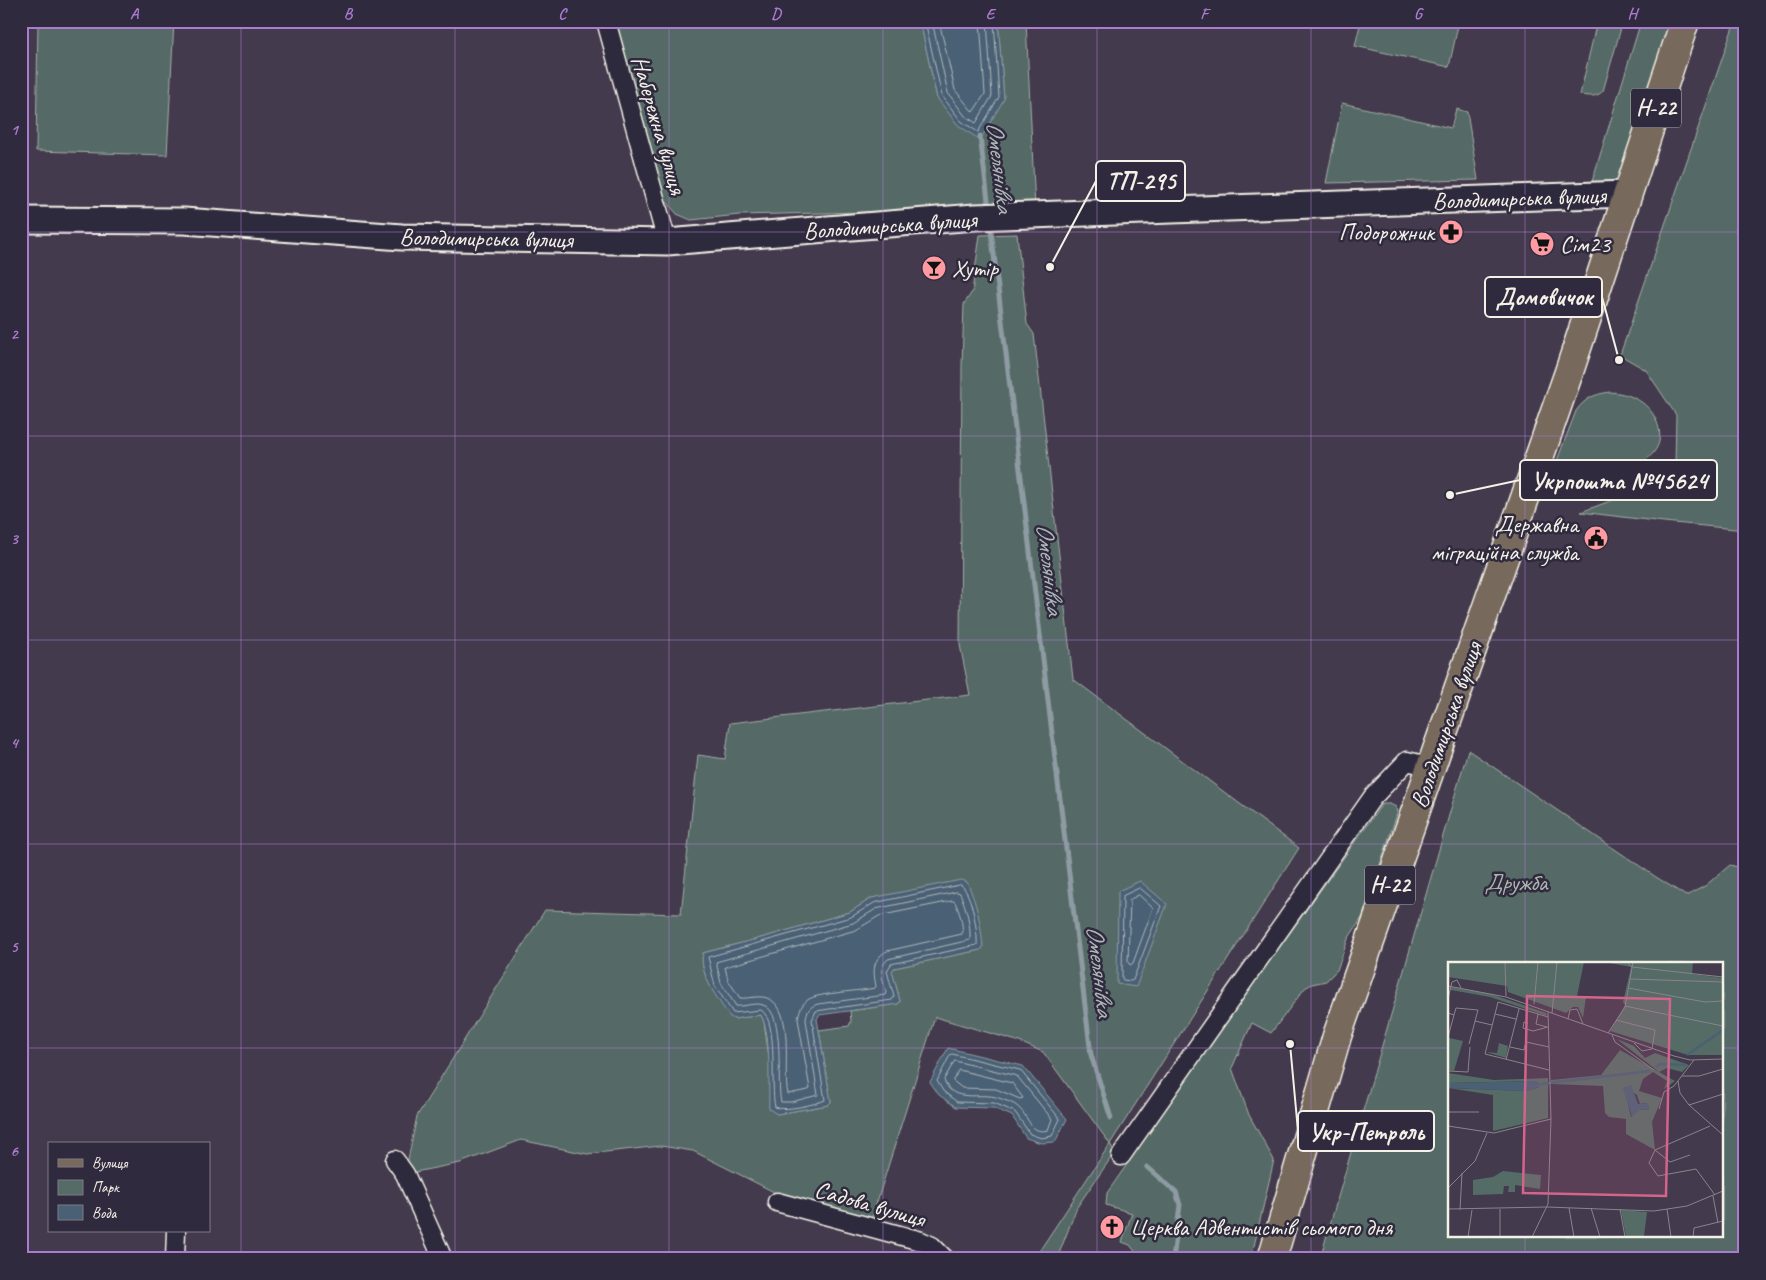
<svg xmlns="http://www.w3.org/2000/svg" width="1766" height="1280" font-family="Caveat,sans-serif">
<rect width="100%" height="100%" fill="#443a4d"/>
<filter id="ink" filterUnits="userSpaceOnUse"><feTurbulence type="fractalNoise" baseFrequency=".02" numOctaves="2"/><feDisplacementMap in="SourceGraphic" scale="10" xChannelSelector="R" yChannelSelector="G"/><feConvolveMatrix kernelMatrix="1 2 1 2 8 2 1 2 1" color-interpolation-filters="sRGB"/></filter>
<g filter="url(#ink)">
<path fill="#556b66" stroke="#a4aea7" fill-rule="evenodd" d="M38,21h136l-7,134 -131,-4z
M616,21h304l17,77 67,1 -6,-78h28l9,187 -296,7 -48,5 -14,-6 -12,-14z
M1361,21h98l-10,46 -94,-21z
M1597,21h26l-20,70c-7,7 -13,5 -23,4z
M1641,21h32l-54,158 -28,6z
M1735,21h10v509l-81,-8 -83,-10 66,-25 28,-21 1,-51 -30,-45 -26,-15z
M1342,103l109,25 5,-19 11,3 11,68 -152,3z
M1017,234l10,90 7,10 39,345 226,169 -189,296 5,8 -38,55 -20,52h-23l76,-115 -67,-92 -26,-11 -82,-24 -65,207 -92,-30 -85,-43 -32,-5 -74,8 -66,-14 -61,23 -55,11 12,-58 128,-206 136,4 17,-159 27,4 5,-36 240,-28 -10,-50 2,-280 2,-61 8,-12 8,-57zM892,895l88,55 -86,18 -2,3 8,30 -2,3 -48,7 1,10 -2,5 -30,4 11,67 1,5 -3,3 -51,9 -13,-92 -3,-7 -27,4c-13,-17 -36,-43 -31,-66l62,-16 85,-25 22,-14z
M1610,392c17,1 33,7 43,22 23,40 -18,54 -47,65 -12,4 -25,11 -37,11 -7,0 -13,-2 -17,-8l-1,-6 25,-65c9,-13 19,-17 34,-19z
M1468,750l188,127 30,19 19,-10 25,-21 15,4v390h-425zM1450,964h272v272h-272z
M1382,804h8l6,3 1,7 -35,104 -14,21 -11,31 -11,11 -14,3 -7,4 -34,45 -19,-10 -20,45 17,47 25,45 -23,99h-110l-11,-14 -8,-3 10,-29 -26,-8 1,-12 112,-161z"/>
<path fill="#4a6175" stroke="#8e9ba3" d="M920,21h78l6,78 -24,41 -22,-15 -21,-27z
M961,880l6,2c10,22 14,42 16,66l-3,2 -86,18 -2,3 8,30 -2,3 -79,11 -2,4 14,83 -3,3 -51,9 -8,-5c-1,-24 3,-74 -8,-94l-27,4 -4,-2c-11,-16 -32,-44 -27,-64l62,-16 85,-25 22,-14z
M1140,881l27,23 -31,83 -19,-3 1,-93z
M948,1048l75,18 44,53 -12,23 -14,1 -15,-5 -14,-22 -19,-8 -37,-1 -17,-12 -9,-13z"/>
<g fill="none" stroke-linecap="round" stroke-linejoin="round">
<path stroke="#b0b7ba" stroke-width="1" d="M925,21l17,75 19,25 17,11 21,-35 -5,-76
M932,21l16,72 17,23 11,7 16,-27 -5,-75
M939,21l16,69 18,22 12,-18 -5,-73
M961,885c11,8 17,47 16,60l-86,19 -4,7 7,26 -2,3 -76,11 -4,9 13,80c-9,4 -41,12 -50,7 -5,-20 4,-86 -14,-97l-28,3 -18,-27 -7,-29 143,-40 23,-14z
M1140,888l21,18 -28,74 -2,1 -8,-1 -1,-2 1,-82z
M957,892l3,1c6,15 11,31 10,47l-82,19c-11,10 -5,21 -2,33l-1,3 -67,9c-8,2 -12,8 -12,16l12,75 -27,7h-10c-5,-19 5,-91 -18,-97 -8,-3 -19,2 -27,1l-15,-23 -5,-21 137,-39 23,-14z
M1139,895l14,13 -20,55 -3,2 -2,-3 2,-62z
M953,901l2,1c4,9 9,23 7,32l-75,17c-15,8 -14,20 -11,35l-1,2c-14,3 -56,5 -66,11 -7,4 -10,12 -11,20l12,70 -2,1 -20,4c-6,-23 8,-86 -21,-96 -9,-3 -19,1 -27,0l-12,-18 -3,-13 131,-37 23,-14z
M952,1054l68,16 40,49 -8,17 -11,2 -11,-4 -15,-22 -21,-9 -37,-1 -14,-11 -6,-10 13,-26z
M955,1061l62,15 35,43 -4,11c-17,5 -19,-12 -28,-21 -5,-6 -14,-8 -21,-11 -18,-7 -47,7 -55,-18z
M959,1070l53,13 11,15 -3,1 -24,-10 -34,-1 -9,-7z"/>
<path stroke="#8e9ba3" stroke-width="5" d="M980,136l9,73
M990,222l101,833 20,63
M1147,1167l29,25 4,13 -7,54"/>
<defs>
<path id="street" d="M606,21l61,221
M1121,1156l251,-358 35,-37 25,6
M395,1160l10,14 38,85
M777,1202l144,39 11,5 13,13
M175,1259l1,-28"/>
<path id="secondary" d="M21,220l163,1 218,16 265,5 308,-25 652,-23"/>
<path id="primary" d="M1272,1259l65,-223 232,-664 116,-351"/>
</defs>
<use href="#street" stroke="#f4f1e8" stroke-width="21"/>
<use href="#secondary" stroke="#f4f1e8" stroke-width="29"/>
<use href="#primary" stroke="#f4f1e8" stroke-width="31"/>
<use href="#street" stroke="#2f2a3d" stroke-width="18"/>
<use href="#secondary" stroke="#2f2a3d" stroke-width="25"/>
<use href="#primary" stroke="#77695c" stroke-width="28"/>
</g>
</g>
<path fill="none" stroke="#ab7bcf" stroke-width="1" stroke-opacity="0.55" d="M241,21v1238M455,21v1238M669,21v1238M883,21v1238M1097,21v1238M1311,21v1238M1525,21v943M21,232h1724M21,436h1724M21,640h1724M21,844h1724M21,1048h1429M1722,1048h23M1525,1236v23"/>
<defs>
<symbol id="pharmacy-disc" viewBox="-11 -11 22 22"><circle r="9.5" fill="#ff9aa2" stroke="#2f2a3d"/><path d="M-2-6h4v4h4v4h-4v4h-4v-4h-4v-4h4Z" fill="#111"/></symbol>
<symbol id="supermarket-disc" viewBox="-11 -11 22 22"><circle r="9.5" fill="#ff9aa2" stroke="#2f2a3d"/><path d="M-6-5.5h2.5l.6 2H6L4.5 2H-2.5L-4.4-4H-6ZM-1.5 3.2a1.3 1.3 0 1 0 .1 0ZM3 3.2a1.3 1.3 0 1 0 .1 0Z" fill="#111"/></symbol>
<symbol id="bar-disc" viewBox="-11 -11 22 22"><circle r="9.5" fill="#ff9aa2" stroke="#2f2a3d"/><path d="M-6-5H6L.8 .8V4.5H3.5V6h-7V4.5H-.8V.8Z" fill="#111"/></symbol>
<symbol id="civic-disc" viewBox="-11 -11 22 22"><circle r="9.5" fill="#ff9aa2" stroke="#2f2a3d"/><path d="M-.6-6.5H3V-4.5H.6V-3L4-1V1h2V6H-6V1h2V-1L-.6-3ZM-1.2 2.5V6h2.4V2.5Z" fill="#111"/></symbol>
<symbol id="church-disc" viewBox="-11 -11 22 22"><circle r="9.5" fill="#ff9aa2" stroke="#2f2a3d"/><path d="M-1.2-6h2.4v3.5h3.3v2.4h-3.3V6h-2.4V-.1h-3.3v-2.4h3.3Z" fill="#111"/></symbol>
</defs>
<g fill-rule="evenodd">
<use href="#pharmacy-disc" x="1437" y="218" width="28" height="28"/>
<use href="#supermarket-disc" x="1528" y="230" width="28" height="28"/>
<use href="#bar-disc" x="920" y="254" width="28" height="28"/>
<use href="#civic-disc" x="1582" y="524" width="28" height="28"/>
<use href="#church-disc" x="1098" y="1213" width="28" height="28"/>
</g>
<g text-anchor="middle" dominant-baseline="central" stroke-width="5" stroke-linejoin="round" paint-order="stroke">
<g fill="#2f2a3d" stroke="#b9b5b5" stroke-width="1">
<rect x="1631" y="88.5" width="50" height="39" rx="4"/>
<rect x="1365" y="865.5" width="50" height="39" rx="4"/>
</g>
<g font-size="22" font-weight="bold" fill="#f4f1e8">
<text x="1656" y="108">Н-22</text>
<text x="1390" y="885">Н-22</text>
</g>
<g font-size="24" fill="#f4f1e8" stroke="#2f2a3d">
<text transform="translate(659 125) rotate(74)">Набережна вулиця</text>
<text transform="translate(1519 198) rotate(-2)">Володимирська вулиця</text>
<text transform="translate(890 225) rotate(-4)">Володимирська вулиця</text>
<text transform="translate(486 238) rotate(1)">Володимирська вулиця</text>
<text transform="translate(1446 725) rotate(-71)">Володимирська вулиця</text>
<text transform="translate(870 1204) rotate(16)">Садова вулиця</text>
</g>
<g font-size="24" fill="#f4f1e8" stroke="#2f2a3d" text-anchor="start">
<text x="1434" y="232" text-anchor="end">Подорожник</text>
<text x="1560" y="244">Сім23</text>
<text x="952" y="268">Хутір</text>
<text x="1578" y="524" text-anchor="end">Державна<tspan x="1578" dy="28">міграційна служба</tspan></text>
<text x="1130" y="1227">Церква Адвентистів сьомого дня</text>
</g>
<g font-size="24" fill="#acb5ae" stroke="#2f2a3d">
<text x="1516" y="882">Дружба</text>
</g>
<g font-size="25" font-style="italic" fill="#b0b7ba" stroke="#2f2a3d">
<text transform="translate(1000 167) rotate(83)">Омелянівка</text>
<text transform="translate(1050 569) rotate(83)">Омелянівка</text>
<text transform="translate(1100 971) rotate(83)">Омелянівка</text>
</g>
</g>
<g transform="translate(1448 962)">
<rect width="275" height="275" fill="#443a4d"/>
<path d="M0,0h136l-7,34 9,1 -3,21 -5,-11h-5l-7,6 -58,-21 -1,-6 -59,-9zM156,0h89l-1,12 31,4v77h-35l-78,-24 15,-26 -2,-3 8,-35zM3,25l40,7 55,19 1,3 -57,-19 -39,-7zM1,76l14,3 -9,30 -6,-1zM169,77l17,7 11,12 10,-5 34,12 -7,7 -15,-4 -8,4zM51,81l9,3 -2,12 -20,-6 11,1zM172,88l55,31 -11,8 3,-8 -14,-9 -10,7 -4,12 23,7 -10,24 3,28 -29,-16v-15l-17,-2 -4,-4 -2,-27 -52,-2v-4l50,-5zM176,125l13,8 3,9 7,-1 2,6 -10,1 -8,7zM0,111l46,7 54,-2v40l-55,13v-36l-45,-7 78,3 13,-4 -3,-6 -88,2zM55,209l38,4 -1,14 -25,-4v7h-7l1,-6h-5l-1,8 -30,1v-15l20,-3zM173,248l26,2 -3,24 8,1h-26z" fill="#556b66" fill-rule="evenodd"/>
<path d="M88,119l5,3 -2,3 -13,4 -78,-3v-5zM183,123l7,19 10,-1 1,6 -10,1 -7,7 -9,-29z" fill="#4a6175"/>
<path fill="none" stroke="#4a6175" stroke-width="2.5" d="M239,93l36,-25M208,105l4,-3 26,1M93,122l109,-13"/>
<path fill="none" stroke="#8a838b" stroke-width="1" d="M0,0h57M57,0l1,34M179,0l5,5 91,10M182,17l93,3M0,24l58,11 168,59 16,4 33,-1M180,26l77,14 18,-1M0,37l4,-17 5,-2 4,8M86,42l4,-42M177,44l98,20M0,51l6,2 -6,22M104,51l5,-51M47,52l21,5M90,52l-2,10 11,3M6,53l2,-7 22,2 -9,34M100,55l-50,-15 -13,52 64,16M120,57l2,-9 7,-1 6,15M168,58l39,10 -3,19 -10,2 -8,-8M27,59l17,4M80,61l-4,-1 -1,6 10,3 15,-4M160,71l17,-26 8,-45M164,73l3,7 39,28M62,85l14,3 2,-8 23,5M58,98l13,-51M0,109l20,1 2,-25M234,114h17l24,-7M230,119l2,12 9,12 34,30M241,143l34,-11M211,147l5,-17 10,-6 20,-26M0,150h31M0,164l46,7 57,-14M262,164l-55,24 -6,13 9,13 38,-7 19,26M207,188l15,12 20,-7M0,226l27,-27 12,-28M265,234l5,27M121,246l5,29M143,246l9,29M0,247l99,-2 107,4 33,-5 36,-15M172,247l5,28M219,247l4,28M12,248l2,-37M20,275l4,-27M52,275v-28M84,275l16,-33 3,-85 -3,-107M245,275l1,-9 29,-7"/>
<path fill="#d4648c" fill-opacity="0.15" stroke="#d4648c" stroke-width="2.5" d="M79,34l143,3 -4,197 -143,-3z"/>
<rect width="275" height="275" fill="none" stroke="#f4f1e8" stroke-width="2.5"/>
</g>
<path fill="none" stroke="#f4f1e8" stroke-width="2" d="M1050 267L1096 181M1619 360L1602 297M1450 495L1520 480M1290 1044L1298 1131"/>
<g fill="#f4f1e8" stroke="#2f2a3d" stroke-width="2">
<circle cx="1050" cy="267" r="5"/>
<circle cx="1619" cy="360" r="5"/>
<circle cx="1450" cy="495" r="5"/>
<circle cx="1290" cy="1044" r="5"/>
</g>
<g fill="#2f2a3d" stroke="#f4f1e8" stroke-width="2">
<rect x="1096" y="161" width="89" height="40" rx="5"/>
<rect x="1485" y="277" width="117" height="40" rx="5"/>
<rect x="1520" y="460" width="197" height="40" rx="5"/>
<rect x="1298" y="1111" width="136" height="40" rx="5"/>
</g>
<g font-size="25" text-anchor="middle" font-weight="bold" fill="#f4f1e8">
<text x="1141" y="189">ТП-295</text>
<text x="1544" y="305">Домовичок</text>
<text x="1619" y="489">Укрпошта №45624</text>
<text x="1366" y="1140">Укр-Петроль</text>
</g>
<rect width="1766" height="1280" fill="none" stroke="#2f2a3d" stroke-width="55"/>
<rect x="48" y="1142" width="162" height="90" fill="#2f2a3d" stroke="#7e7a81"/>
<rect x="58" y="1159" width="25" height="8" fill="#77695c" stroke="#7e7a81"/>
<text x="92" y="1168" font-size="15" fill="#f4f1e8">Вулиця</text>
<rect x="58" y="1180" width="25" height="15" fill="#556b66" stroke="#7e7a81"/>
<text x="92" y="1192" font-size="15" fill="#f4f1e8">Парк</text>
<rect x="58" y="1205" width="25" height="15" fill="#4a6175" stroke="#7e7a81"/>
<text x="92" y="1218" font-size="15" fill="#f4f1e8">Вода</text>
<rect x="28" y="28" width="1710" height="1224" fill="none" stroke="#ab7bcf" stroke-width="2"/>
<g font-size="16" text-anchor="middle" font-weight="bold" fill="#ab7bcf">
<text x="134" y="19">A</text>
<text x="348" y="19">B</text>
<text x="562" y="19">C</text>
<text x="776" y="19">D</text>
<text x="990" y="19">E</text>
<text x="1204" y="19">F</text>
<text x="1418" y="19">G</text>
<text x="1632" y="19">H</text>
<text x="14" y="135">1</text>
<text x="14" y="339">2</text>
<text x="14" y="544">3</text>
<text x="14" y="748">4</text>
<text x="14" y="952">5</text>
<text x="14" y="1156">6</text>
</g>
</svg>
